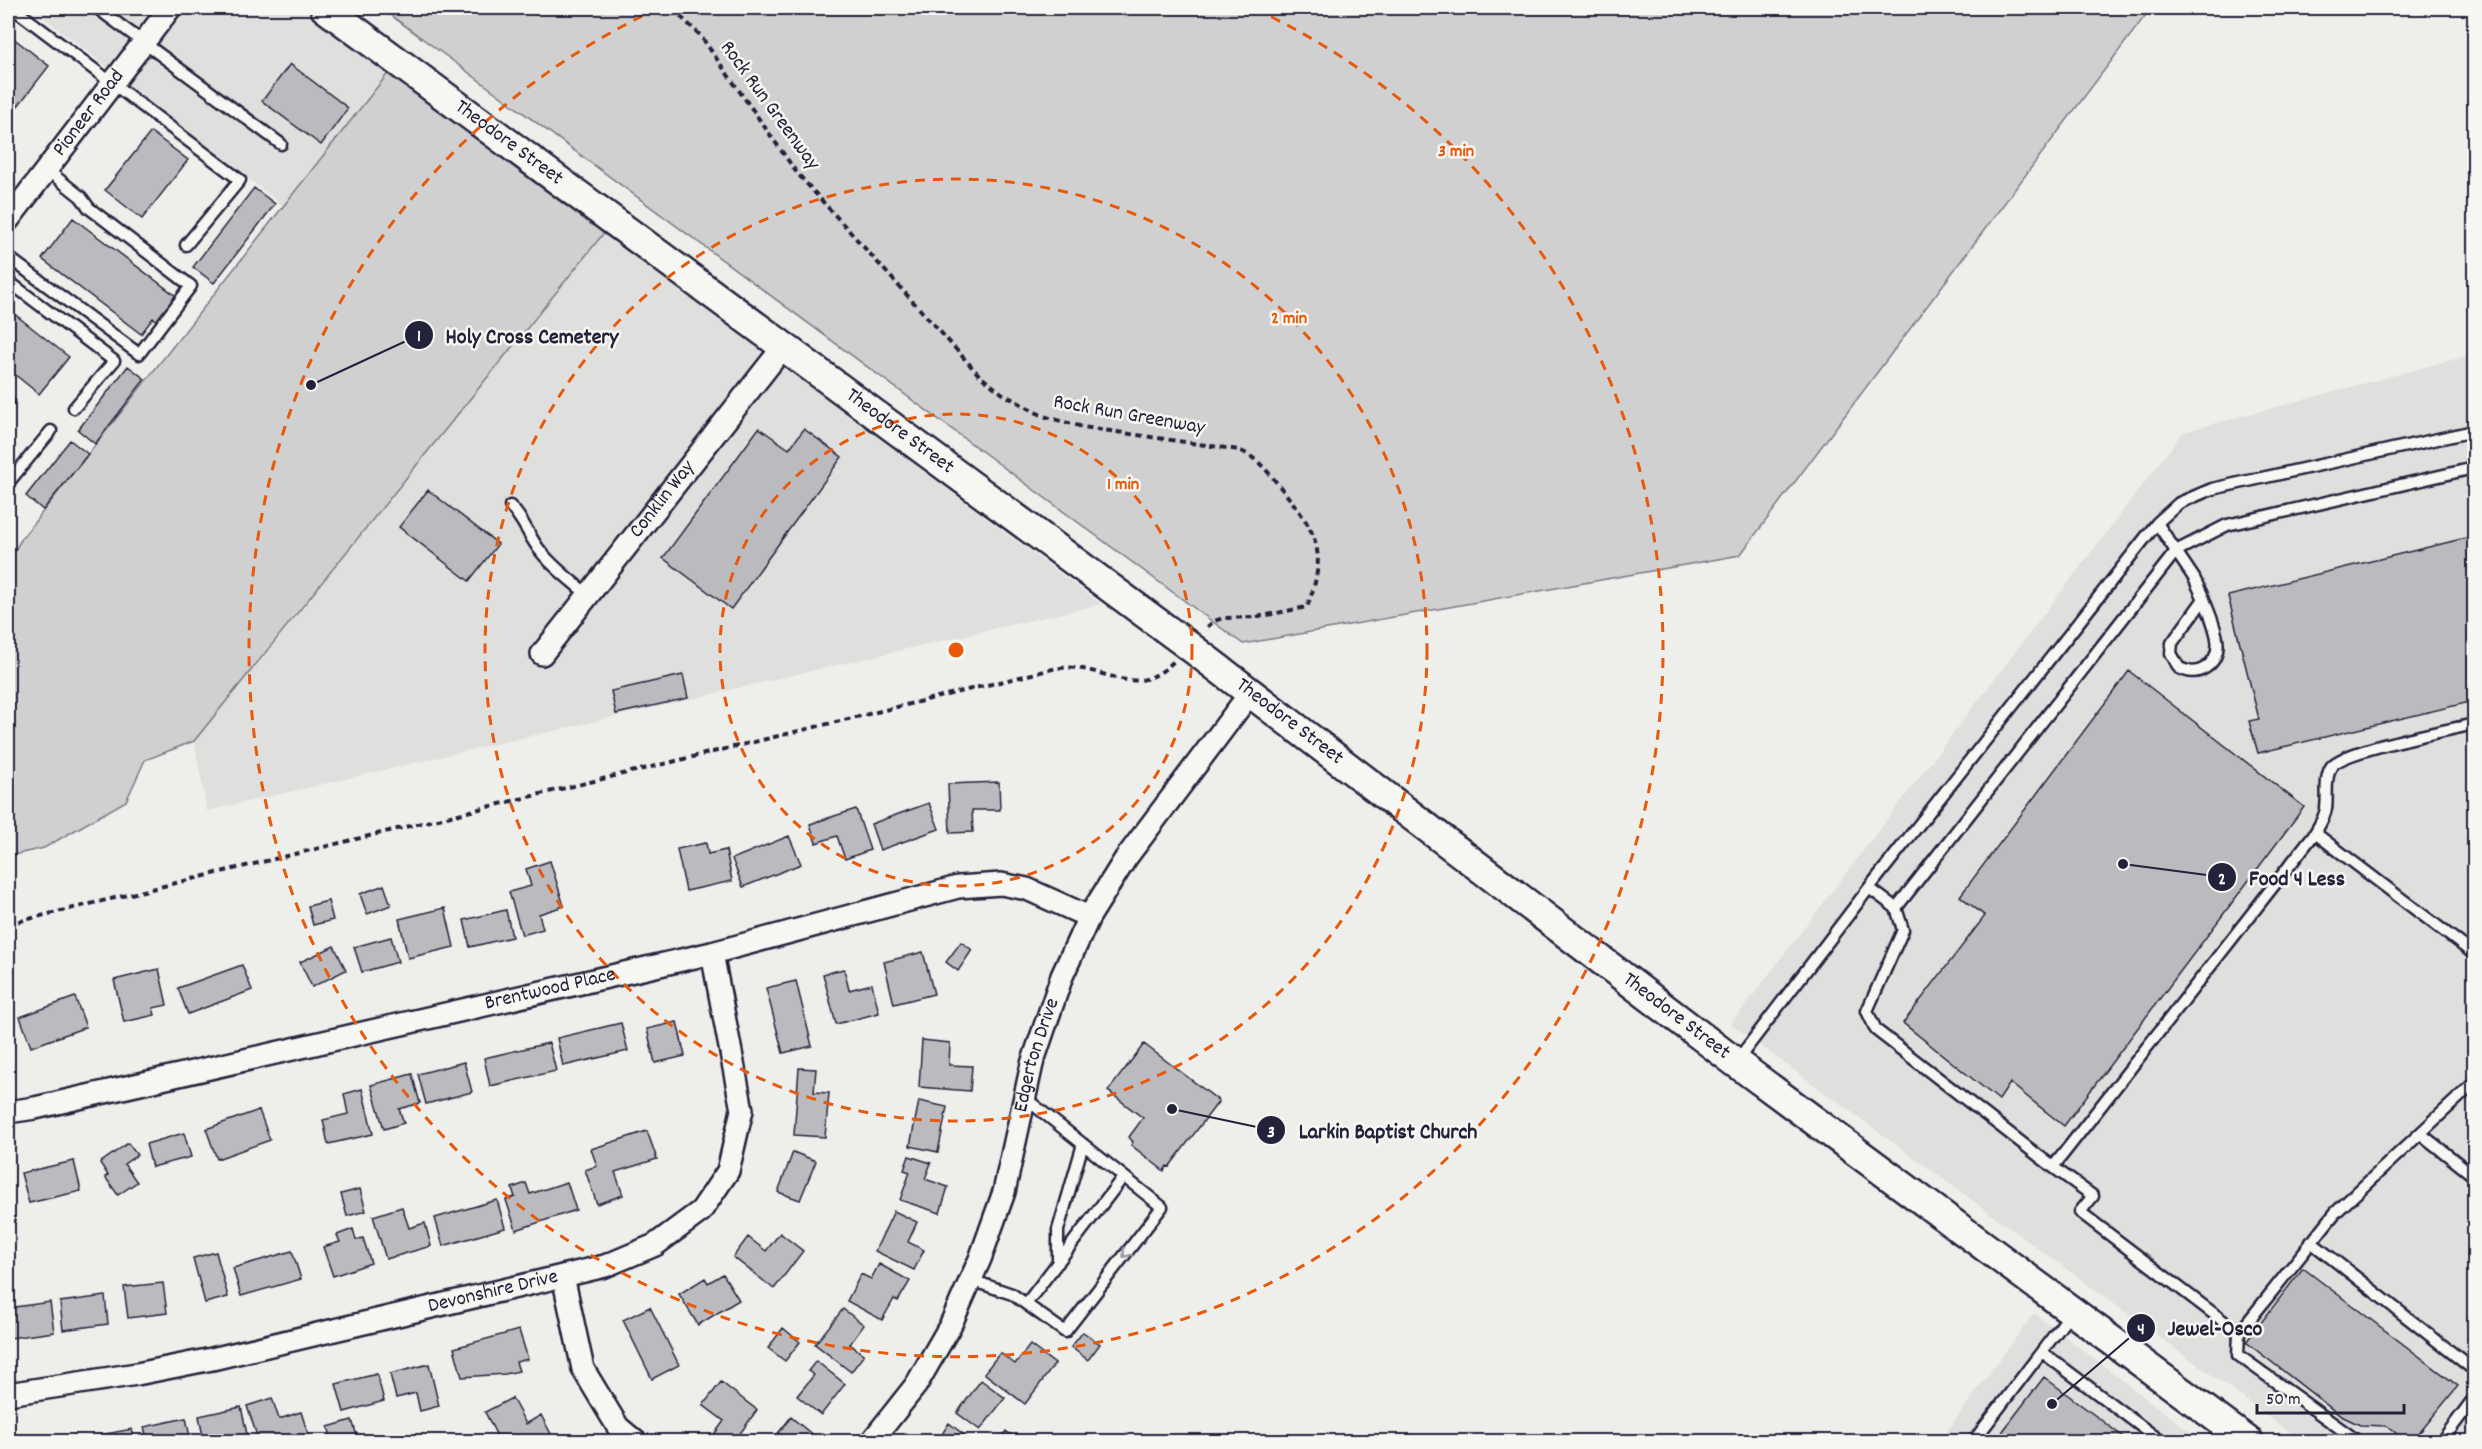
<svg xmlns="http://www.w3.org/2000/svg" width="2482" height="1449" font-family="Dekko,sans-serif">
<rect width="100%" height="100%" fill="#eeeeeb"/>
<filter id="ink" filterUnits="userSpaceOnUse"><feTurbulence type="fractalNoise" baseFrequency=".0167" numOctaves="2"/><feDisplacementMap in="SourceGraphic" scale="12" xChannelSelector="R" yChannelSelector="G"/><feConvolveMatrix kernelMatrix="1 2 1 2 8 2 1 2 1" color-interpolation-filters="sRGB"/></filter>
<g filter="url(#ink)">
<path fill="#dfdfde" d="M32,8h271l86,64 -106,134z
M604,233l497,371 -894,207 -13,-70z
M2474,354v1087h-172l-571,-417 452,-592z
M2034,1313l168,128 -263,1z"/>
<path fill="#d0d0d1" stroke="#797986" stroke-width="1.5" d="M381,8h1770l-411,547 -497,89z
M389,72l215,161 -410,508 -49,19 -19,41 -82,47 -36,8v-294l14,-24z"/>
<path fill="#bbbbbf" stroke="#22223b" stroke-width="1.5" d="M8,34l41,32 -31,40 -10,-9z
M290,64l58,44 -27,37 -59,-44z
M151,132l37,28 -46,59 -37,-29z
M254,188l21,16 -61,79 -21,-16z
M73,218l107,81 -19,25 -8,-6 -12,16 -99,-75z
M8,309l61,48 -30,37 -31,-25z
M128,366l17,13 -50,65 -17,-14z
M8,394l8,7 -8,10z
M759,428l30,21 15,-20 38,28 -111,152 -68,-51z
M70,440l18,14 -45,56 -17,-14z
M428,490l70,54 -29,37 -70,-54z
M2474,536v165l-216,52 -9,-32 10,-2 -31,-123z
M2129,671l175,136 -240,319 -54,-43 -11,17 -96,-77 82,-107 -25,-20z
M683,675l5,23 -72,16 -5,-23z
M999,782l1,28h-28l1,22 -23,1 -2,-49z
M929,803l10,26 -59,21 -9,-26z
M856,809l14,41 -25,9 -8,-23 -21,7 -6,-19z
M789,836l12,28 -58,23 -11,-28z
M706,843l2,11 18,-4 6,31 -46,10 -9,-42z
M550,861l14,45 -25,8 4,15 -21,6 -13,-43 22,-6 -5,-17z
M384,885l7,20 -24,9 -7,-20z
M328,901l5,19 -20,5 -5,-19z
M445,908l9,39 -46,11 -9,-39z
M506,910l6,27 -42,10 -6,-27z
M391,937l7,25 -36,10 -8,-25z
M961,942l11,8 -14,21 -12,-9z
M334,946l12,24 -34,17 -12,-25z
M923,952l11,42 -40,10 -10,-42z
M242,965l10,25 -64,24 -10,-26z
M159,969l8,36 -14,3 2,7 -31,7 -10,-42z
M844,969l5,21 23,-6 7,29 -43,11 -13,-50z
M796,981l16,65 -29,7 -17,-65z
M75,997l11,30 -55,20 -11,-30z
M677,1022l8,34 -30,7 -8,-34z
M8,1023l5,24 -5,2z
M621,1023l7,28 -65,15 -6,-28z
M922,1040l28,3 -1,22 23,1 -2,25 -51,-4z
M549,1043l7,28 -66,15 -6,-28z
M1144,1044l75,57 -50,66 -2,-1 -3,5 -33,-26 2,-3 -4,-5 14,-19 -35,-27z
M464,1062l8,30 -46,12 -8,-30z
M799,1068l17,1 -2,23 15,1 -4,44 -31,-2z
M412,1074l8,29 -21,6 5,14 -20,6 -13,-44z
M362,1089l11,45 -45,10 -5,-24 25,-6 -4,-20z
M919,1101l28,6 -9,45 -28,-6z
M259,1110l11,30 -53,19 -11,-30z
M647,1131l10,28 -42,13 8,23 -26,9 -12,-34 12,-4 -6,-17z
M184,1133l7,24 -39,10 -6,-23z
M128,1143l9,12 -13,9 13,18 -19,13 -13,-18 3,-2 -8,-12z
M793,1152l23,9 -16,39 -22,-8z
M909,1156l22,7 -6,16 23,8 -8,26 -40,-13 10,-28 -6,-2z
M74,1161l7,30 -52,12 -8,-30z
M8,1177l4,17 -4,2z
M567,1182l9,28 -60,20 -10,-30 9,-3 -3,-9 14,-5 4,11z
M360,1189l6,22 -19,5 -6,-22z
M497,1200l8,28 -62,18 -8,-28z
M402,1207l7,21 16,-5 6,23 -45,13 -13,-43z
M894,1211l23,11 -9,20 16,8 -10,20 -39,-19z
M353,1229l3,11 7,-2 8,25 -38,13 -10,-29 17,-5 -3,-7z
M780,1233l23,18 -29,38 -41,-32 15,-20 18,14z
M292,1251l9,28 -60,17 -8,-28z
M216,1252l12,45 -23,6 -12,-45z
M879,1264l31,17 -12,20 -4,-2 -12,21 -35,-19 14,-27 10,5z
M2303,1268l155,118 -46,56h-5l-20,-16 -27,-1 -19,-9 -95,-74z
M723,1274l16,26 -41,25 -19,-31 26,-16 3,5z
M163,1283l4,30 -39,5 -4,-31z
M105,1296l3,28 -45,6 -3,-28z
M50,1302l4,30 -44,6 -2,-30z
M650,1307l29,58 -27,14 -29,-59z
M843,1309l21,16 -14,19 14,11 -13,17 -36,-28z
M783,1328l17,14 -15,19 -17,-13z
M519,1330l9,29 -12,3 3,9 -14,3 -43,3 -8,-29z
M1083,1332l17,12 -12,16 -17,-13z
M1030,1345l25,19 -30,40 -41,-31 16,-20 15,11z
M816,1361l29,23 -24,31 -24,-19 17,-21 -6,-4z
M429,1364l10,42 -19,5 -4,-18 -20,5 -6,-24z
M377,1374l7,27 -40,11 -8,-28z
M2044,1377l86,65h-132l5,-11z
M981,1380l24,18 -25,32 -23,-17z
M721,1382l36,28 -23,32h-14l-7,-6 11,-15 -21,-16z
M272,1398l7,21 22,-7 9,28 -51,2 -12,-36z
M512,1398l14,26 15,-9 10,19 -14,8h-37l-15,-30z
M241,1407l6,27 -43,8 -5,-26z
M791,1417l24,20 -3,5h-41z
M186,1418l5,24h-43l-4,-15z
M352,1420l7,22h-26l-5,-15z
M949,1423l24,19h-36z
M132,1429l3,13 -67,-1z
M1006,1431l14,11h-22z"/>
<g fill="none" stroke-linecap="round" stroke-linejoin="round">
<defs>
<path id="lane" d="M13,8l227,172 -54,65
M97,8l184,136
M8,257l131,97 52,-68 -102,-78 -8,-11 -35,-28
M8,281l106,80 -40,47
M8,483l43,-52
M510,506c14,13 19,32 32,47 13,16 31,29 46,42
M2157,523l37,55 10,21 -32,44 -1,10 8,15c10,4 16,6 26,0 25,-16 6,-48 -1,-69
M2315,833l159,121
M1869,888l288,-365 22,-20 33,-14 262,-58
M1896,908l280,-357 51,-26 247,-57
M1736,1062l133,-174 27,20 7,22 -36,81 9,19 177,137 262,-334c4,-7 10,-16 11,-25 2,-13 -2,-29 5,-41 10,-17 119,-37 143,-43
M2421,1134l53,42
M2053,1167l40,29 -13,16 159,121
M2311,1242l163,128
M1058,1263v-33l25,-86
M971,1280l41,14 53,38 97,-125 -137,-109
M1026,1304l97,-127
M2042,1352l120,90
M1973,1442l98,-129
M2212,1442l13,-18
M2359,1442l-121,-87 1,-22 96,-120 139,-130
M2441,1442l33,-44"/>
<g id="street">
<path id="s1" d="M8,220l162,-212"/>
<path id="s2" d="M542,654l242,-308"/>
<path id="s3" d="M8,1112l27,-4 677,-155 246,-66 43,-3 26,5 62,28"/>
<path d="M563,1276l20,93 35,58 18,15"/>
<path id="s4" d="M8,1394l129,-20 75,-15 393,-93 50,-21 46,-34 27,-40 14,-61 -30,-157"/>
<path id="s5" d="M871,1442l45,-57 34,-59 30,-67 24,-67 28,-128 30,-88 27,-59 37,-59 125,-166"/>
</g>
<g id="secondary">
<path id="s6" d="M325,8l864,638 546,416 514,380"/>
</g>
</defs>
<use href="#lane" stroke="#22223b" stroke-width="15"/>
<use href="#street" stroke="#22223b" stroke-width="26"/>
<use href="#secondary" stroke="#22223b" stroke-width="33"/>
<path stroke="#22223b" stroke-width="4" stroke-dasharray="6 4.5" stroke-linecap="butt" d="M661,8l19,8 20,19 97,138 183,203 23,18 40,22 40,11 156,23c19,8 29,22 42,38 35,43 48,63 26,119l-50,10 -34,1 -9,3 -10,9
M8,924l1049,-256c6,0 13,-1 19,0 39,5 62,29 98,-7"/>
<use href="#lane" stroke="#f6f6f2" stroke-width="10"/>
<use href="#street" stroke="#f6f6f2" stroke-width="21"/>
<use href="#secondary" stroke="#f6f6f2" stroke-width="28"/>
</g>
<defs><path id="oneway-chevron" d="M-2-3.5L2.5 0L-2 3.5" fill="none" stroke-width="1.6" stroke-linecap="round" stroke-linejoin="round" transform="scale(1.5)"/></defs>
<use stroke="#9797a0" href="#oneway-chevron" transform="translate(1126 1254) rotate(128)"/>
</g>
<g fill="none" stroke="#e8590c" stroke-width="3" stroke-dasharray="10 8">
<circle cx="956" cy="650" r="236"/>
<circle cx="956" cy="650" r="471"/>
<path d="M1255 9A707 707 0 1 1 657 9"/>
</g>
<g text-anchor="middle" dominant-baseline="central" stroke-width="5" stroke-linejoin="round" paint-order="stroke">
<g font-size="21" fill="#22223b" stroke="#f6f6f2">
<text transform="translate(769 106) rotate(54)">Rock Run Greenway</text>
<text stroke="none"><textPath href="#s1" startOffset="134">Pioneer Road</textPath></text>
<text stroke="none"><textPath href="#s6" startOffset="228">Theodore Street</textPath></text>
<text transform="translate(1129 416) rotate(10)">Rock Run Greenway</text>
<text stroke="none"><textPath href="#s6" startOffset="714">Theodore Street</textPath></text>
<text stroke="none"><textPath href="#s2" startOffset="196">Conklin Way</textPath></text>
<text stroke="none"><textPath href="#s6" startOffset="1200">Theodore Street</textPath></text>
<text stroke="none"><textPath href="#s3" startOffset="556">Brentwood Place</textPath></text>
<text stroke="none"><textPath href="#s6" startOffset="1686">Theodore Street</textPath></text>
<text stroke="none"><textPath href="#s5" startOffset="426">Edgerton Drive</textPath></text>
<text stroke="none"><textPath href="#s4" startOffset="496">Devonshire Drive</textPath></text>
</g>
</g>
<circle cx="956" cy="650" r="9" fill="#e8590c" stroke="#f6f6f2" stroke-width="3"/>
<g font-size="18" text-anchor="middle" font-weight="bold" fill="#e8590c" stroke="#f6f6f2" stroke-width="5" stroke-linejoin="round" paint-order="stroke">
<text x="1456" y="156">3 min</text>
<text x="1289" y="323">2 min</text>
<text x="1123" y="489">1 min</text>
</g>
<path fill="none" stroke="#22223b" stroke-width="2" d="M311 385L419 335M2123 864L2222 877M1172 1109L1271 1130M2052 1404L2141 1328"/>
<g fill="#22223b" stroke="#f6f6f2" stroke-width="2">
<circle cx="311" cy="385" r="6"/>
<circle cx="2123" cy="864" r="6"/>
<circle cx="1172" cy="1109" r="6"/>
<circle cx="2052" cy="1404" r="6"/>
<circle cx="419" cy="335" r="15"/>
<circle cx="2222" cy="877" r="15"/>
<circle cx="1271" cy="1130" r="15"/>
<circle cx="2141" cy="1328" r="15"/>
</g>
<g font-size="18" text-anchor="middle" font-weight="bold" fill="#fff">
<text x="419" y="341">1</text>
<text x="2222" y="884">2</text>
<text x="1271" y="1137">3</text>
<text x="2141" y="1334">4</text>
</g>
<g font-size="22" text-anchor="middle" font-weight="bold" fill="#22223b" stroke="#f6f6f2" stroke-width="5" stroke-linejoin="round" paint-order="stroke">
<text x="532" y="343">Holy Cross Cemetery</text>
<text x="2297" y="885">Food 4 Less</text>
<text x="1388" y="1138">Larkin Baptist Church</text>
<text x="2215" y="1335">Jewel-Osco</text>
</g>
<rect width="2482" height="1449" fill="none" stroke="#f6f6f2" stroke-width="30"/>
<rect x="15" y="15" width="2452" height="1419" fill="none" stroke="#22223b" stroke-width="2" filter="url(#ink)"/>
<path d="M2257 1404v9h147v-9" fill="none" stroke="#22223b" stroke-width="3"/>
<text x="2266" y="1404" font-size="18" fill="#22223b" stroke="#f6f6f2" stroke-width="4.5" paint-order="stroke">50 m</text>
</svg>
